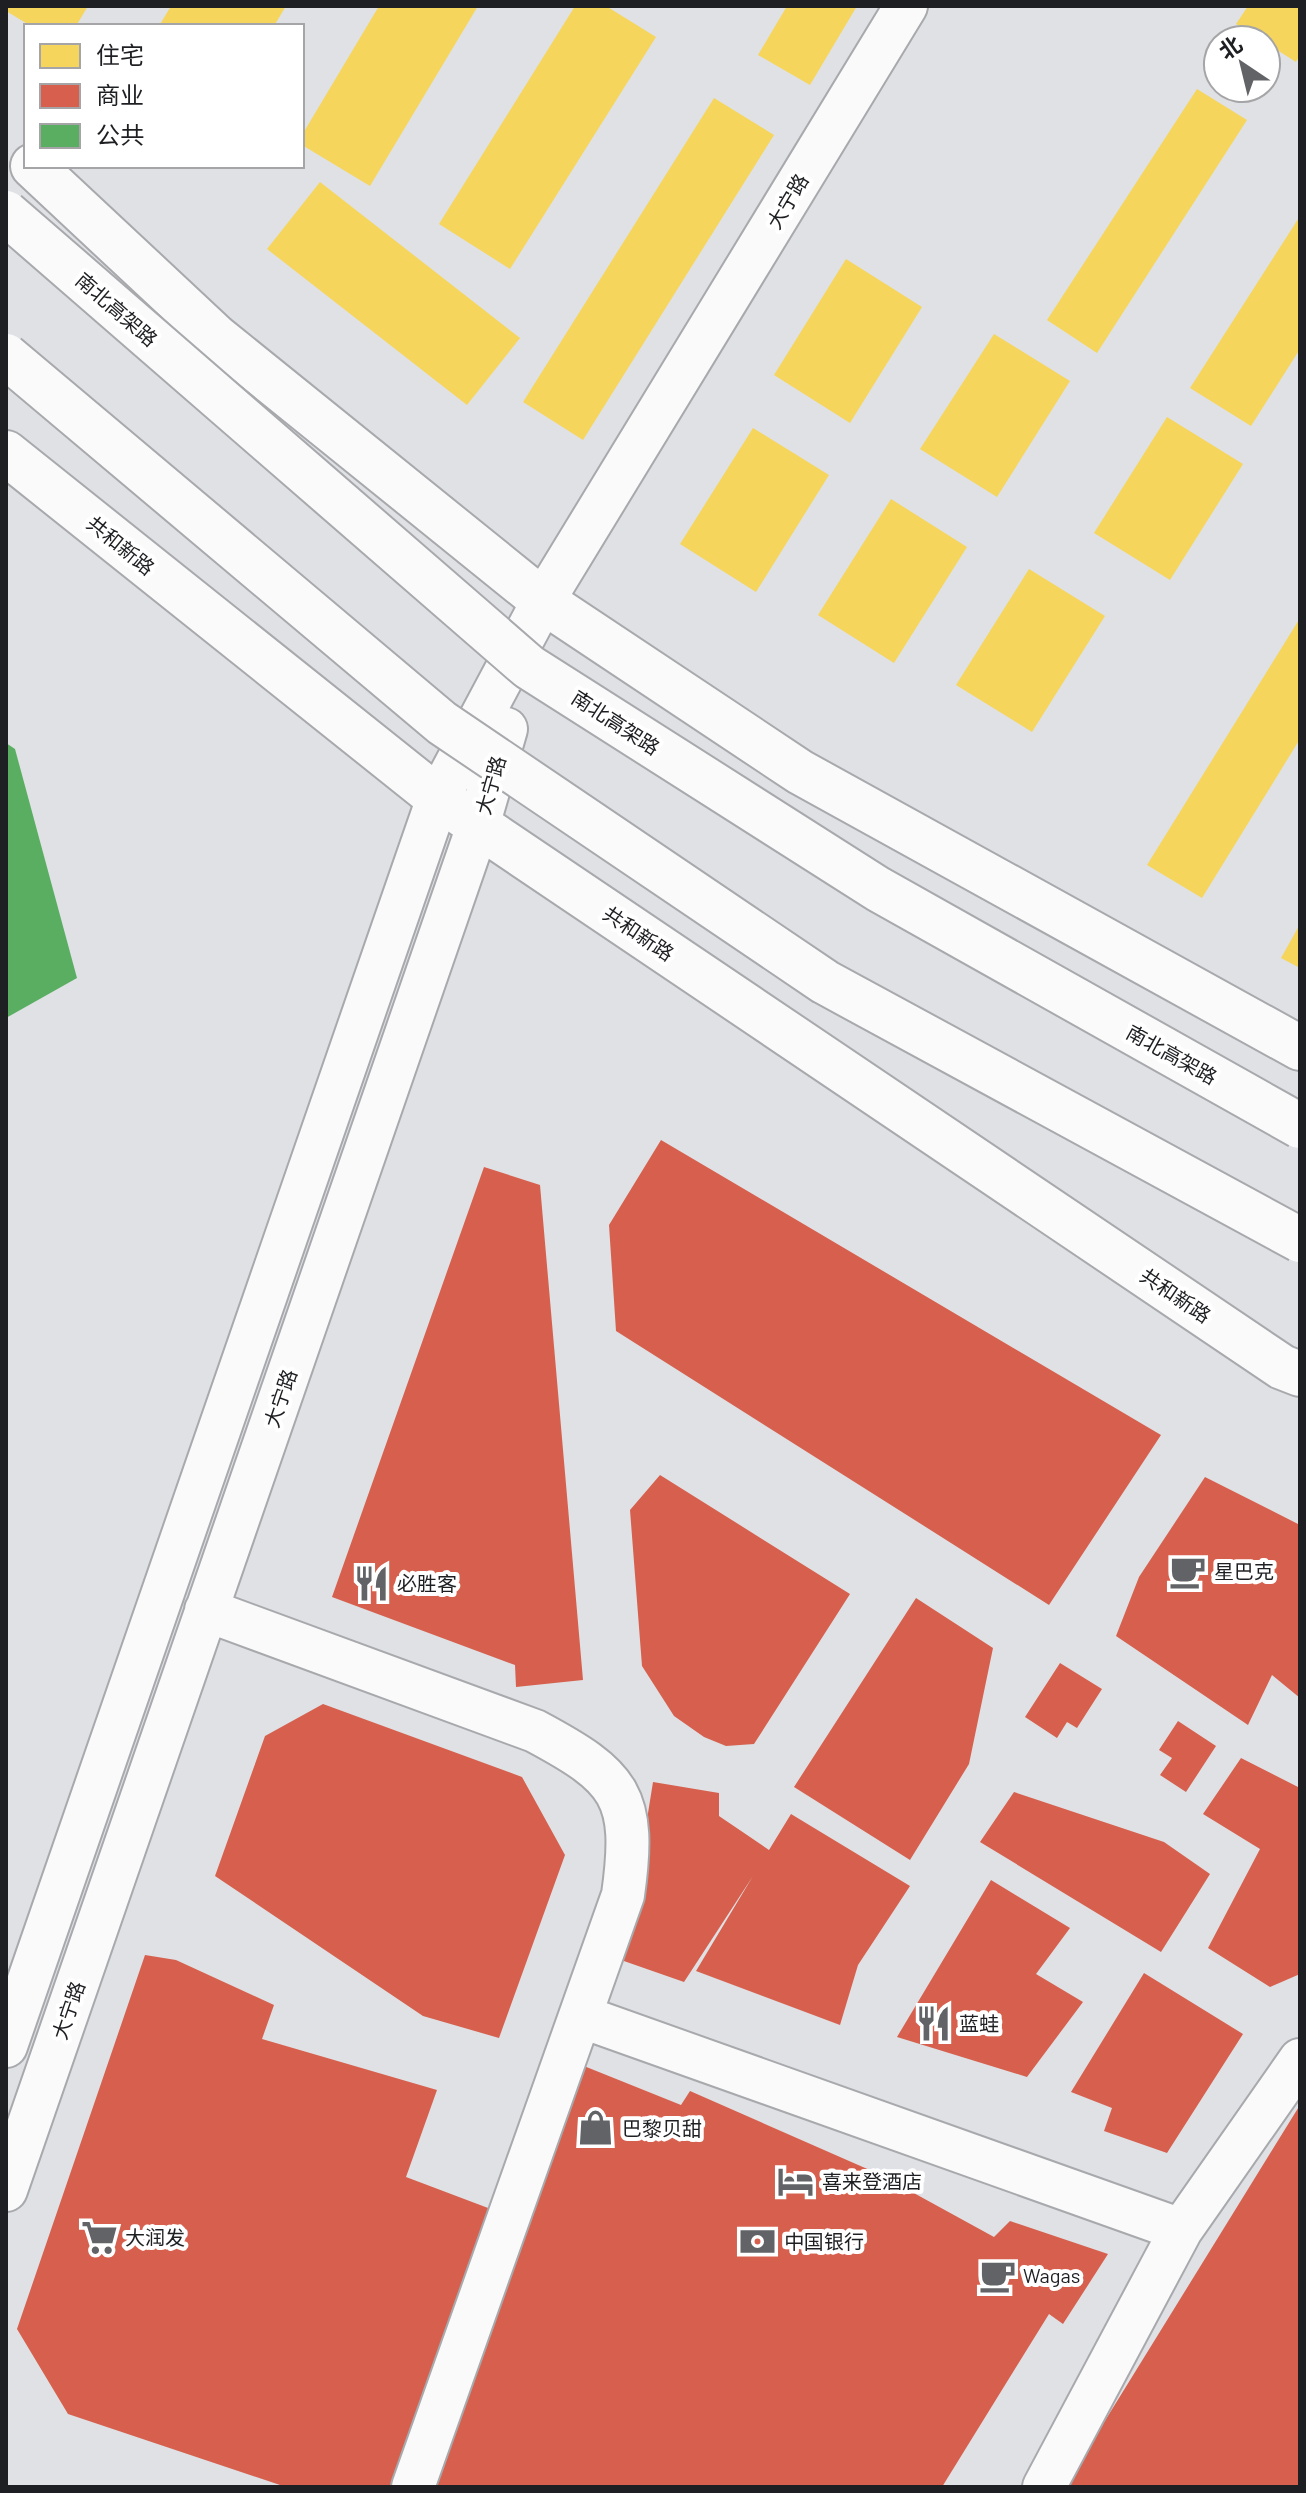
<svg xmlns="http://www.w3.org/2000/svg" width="1306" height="2493" font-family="Barlow,'Noto Sans SC',sans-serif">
<rect width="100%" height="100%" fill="#dfe1e5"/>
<path fill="#f6d55c" d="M6,6h82l-12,20h-45l-25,-15z
M171,6h115l-12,20h-115z
M379,6h99l-108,180 -68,-41v-10z
M575,6h31l50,31 -146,232 -71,-45z
M787,6h70l-47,79 -52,-30z
M1248,6h52v49l-4,7 -30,-19v-3h-5l-25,-16z
M1197,89l50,31 -150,233 -50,-33z
M714,98l60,37 -191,305 -60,-38z
M320,182l200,156 -53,67 -200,-156z
M1300,216v133l-49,77 -61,-38z
M846,259l76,48 -72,116 -76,-48z
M994,334l76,47 -73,116 -77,-48z
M1167,417l76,47 -73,116 -76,-47z
M753,428l76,47 -73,117 -76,-48z
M891,499l76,48 -73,116 -76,-48z
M1029,569l76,47 -73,116 -76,-47z
M1300,618v121l-98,159 -55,-33z
M1300,924v44l-19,-10z"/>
<path fill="#d6604d" d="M661,1140l500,295 -112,170 -433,-274 -7,-106z
M484,1167l56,18 43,495 -67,7 -1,-22 -183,-68z
M660,1475l190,119 -96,150 -28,2 -22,-9 -30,-21 -32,-50 -12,-156z
M1205,1477l95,48v173l-28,-23 -24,50 -132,-89 23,-59z
M916,1598l77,50 -24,116 -59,96 -116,-73z
M1060,1663l42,26 -25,39 -10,-6 -10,16 -32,-21z
M323,1704l199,73 43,78 -66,183 -76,-22 -208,-140 50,-140z
M1178,1721l38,25 -30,46 -26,-17 12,-17 -13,-8z
M1241,1758l59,30v186l-30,13 -62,-39 52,-99 -57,-35z
M653,1782l66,11v23l50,34 22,-36 119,72 -52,79 -18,60 -144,-54 57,-95 -69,106 -63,-22 13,-60z
M1014,1792l150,50 46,32 -49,78 -181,-110z
M991,1880l79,48 -34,46 47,28 -56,75 -130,-40z
M145,1955l31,5 98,45 -12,34 175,51 -31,87 90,34 68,-153 117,47 9,-14 191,84 113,62 16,-16 98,33 -45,70 -14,-10 -107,173h-656l-218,-73 -51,-85z
M1144,1973l99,61 -76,119 -63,-22 8,-23 -41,-16z
M1300,2105v382h-236z"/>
<path fill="#5aae61" d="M6,743l9,6 62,229 -71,40z"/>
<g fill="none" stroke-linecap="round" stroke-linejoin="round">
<defs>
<path id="minor" d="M206,1610l329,121c86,46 102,65 88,164l-210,592
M580,2016l601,214
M6,2046l432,-1248 105,-197 363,-595
M6,2190l472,-1364 28,-97
M1044,2487l137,-257 119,-170"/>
<path id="major" d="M33,166l183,171 327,264 257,171 500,276
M6,453l432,345 844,569 18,7"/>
</defs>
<use href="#minor" stroke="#a8a9ac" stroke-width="46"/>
<use href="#major" stroke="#a8a9ac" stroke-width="48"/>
<use href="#minor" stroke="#fafafb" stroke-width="42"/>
<use href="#major" stroke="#fafafb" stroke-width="44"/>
<defs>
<path id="highway-bridge" d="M6,213l523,454 349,222 422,237
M6,356l436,367 383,259 475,258"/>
</defs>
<use href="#highway-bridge" stroke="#a8a9ac" stroke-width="48" stroke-linecap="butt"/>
<use href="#highway-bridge" stroke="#fafafb" stroke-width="44"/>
</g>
<defs>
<symbol id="cafe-bare" viewBox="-9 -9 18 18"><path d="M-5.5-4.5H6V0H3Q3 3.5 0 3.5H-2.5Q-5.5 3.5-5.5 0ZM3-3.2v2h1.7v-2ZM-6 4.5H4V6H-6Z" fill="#626366" stroke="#fff" stroke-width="2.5" paint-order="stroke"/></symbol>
<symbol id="restaurant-bare" viewBox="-9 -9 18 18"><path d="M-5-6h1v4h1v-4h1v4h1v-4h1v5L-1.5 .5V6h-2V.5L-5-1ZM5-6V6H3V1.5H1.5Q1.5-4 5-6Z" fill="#626366" stroke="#fff" stroke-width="2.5" paint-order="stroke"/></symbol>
<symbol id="shop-bare" viewBox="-9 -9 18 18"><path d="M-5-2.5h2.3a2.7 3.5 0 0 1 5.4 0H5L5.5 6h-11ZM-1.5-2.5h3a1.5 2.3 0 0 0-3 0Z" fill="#626366" stroke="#fff" stroke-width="2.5" paint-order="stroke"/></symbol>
<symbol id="hotel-bare" viewBox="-9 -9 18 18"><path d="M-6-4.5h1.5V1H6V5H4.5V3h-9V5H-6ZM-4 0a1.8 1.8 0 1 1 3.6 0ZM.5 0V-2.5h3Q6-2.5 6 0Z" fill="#626366" stroke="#fff" stroke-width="2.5" paint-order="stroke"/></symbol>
<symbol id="supermarket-bare" viewBox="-9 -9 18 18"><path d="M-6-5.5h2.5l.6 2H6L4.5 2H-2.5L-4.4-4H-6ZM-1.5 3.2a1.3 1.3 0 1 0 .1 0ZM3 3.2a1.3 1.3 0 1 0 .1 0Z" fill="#626366" stroke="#fff" stroke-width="2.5" paint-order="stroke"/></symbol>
<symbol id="bank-bare" viewBox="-9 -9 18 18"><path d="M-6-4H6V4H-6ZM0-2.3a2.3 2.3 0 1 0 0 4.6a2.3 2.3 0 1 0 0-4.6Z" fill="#626366" stroke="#fff" stroke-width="2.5" paint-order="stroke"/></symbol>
</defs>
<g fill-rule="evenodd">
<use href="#cafe-bare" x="1162" y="1546" width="51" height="51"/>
<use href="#restaurant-bare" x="346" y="1558" width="51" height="51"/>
<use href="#restaurant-bare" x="908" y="1998" width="51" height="51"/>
<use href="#shop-bare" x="570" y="2102" width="51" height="51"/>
<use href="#hotel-bare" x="770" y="2156" width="51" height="51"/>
<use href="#supermarket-bare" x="74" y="2212" width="51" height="51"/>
<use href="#bank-bare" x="732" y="2216" width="51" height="51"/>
<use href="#cafe-bare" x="972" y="2250" width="51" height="51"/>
</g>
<g text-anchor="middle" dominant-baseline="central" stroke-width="8" stroke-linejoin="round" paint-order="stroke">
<g font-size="20" fill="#1e1f22" stroke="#fff">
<text transform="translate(787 201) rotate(-59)">大宁路</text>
<text transform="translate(117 309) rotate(41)">南北高架路</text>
<text transform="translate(121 545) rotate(39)">共和新路</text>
<text transform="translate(616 722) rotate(33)">南北高架路</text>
<text transform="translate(490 785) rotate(-74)">大宁路</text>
<text transform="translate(639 933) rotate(34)">共和新路</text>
<text transform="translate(1172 1054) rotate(29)">南北高架路</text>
<text transform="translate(1176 1295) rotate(34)">共和新路</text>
<text transform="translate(280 1398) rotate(-71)">大宁路</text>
<text transform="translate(68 2010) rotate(-71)">大宁路</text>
</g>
<g font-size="20" fill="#1e1f22" stroke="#fff" text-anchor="start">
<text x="1214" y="1571">星巴克</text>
<text x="397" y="1583">必胜客</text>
<text x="959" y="2023">蓝蛙</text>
<text x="622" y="2128">巴黎贝甜</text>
<text x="822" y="2181">喜来登酒店</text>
<text x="125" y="2237">大润发</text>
<text x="784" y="2241">中国银行</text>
<text x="1023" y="2275">Wagas</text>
</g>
</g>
<rect width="1306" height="2493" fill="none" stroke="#1e1f22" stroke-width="16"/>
<rect x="24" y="24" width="280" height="144" fill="#ffffff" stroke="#a5a5a7" stroke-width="2"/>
<rect x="40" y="44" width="40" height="24" fill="#f6d55c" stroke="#a5a5a7" stroke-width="2"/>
<text x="96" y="64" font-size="24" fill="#1e1f22">住宅</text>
<rect x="40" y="84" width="40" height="24" fill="#d6604d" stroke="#a5a5a7" stroke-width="2"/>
<text x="96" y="104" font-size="24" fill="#1e1f22">商业</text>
<rect x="40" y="124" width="40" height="24" fill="#5aae61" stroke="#a5a5a7" stroke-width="2"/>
<text x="96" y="144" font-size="24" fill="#1e1f22">公共</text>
<g transform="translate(1242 64) rotate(325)"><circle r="38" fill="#ffffff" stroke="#a5a5a7" stroke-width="2"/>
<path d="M0-6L14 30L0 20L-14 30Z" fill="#626366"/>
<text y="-12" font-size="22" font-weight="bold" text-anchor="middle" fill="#1e1f22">北</text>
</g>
</svg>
